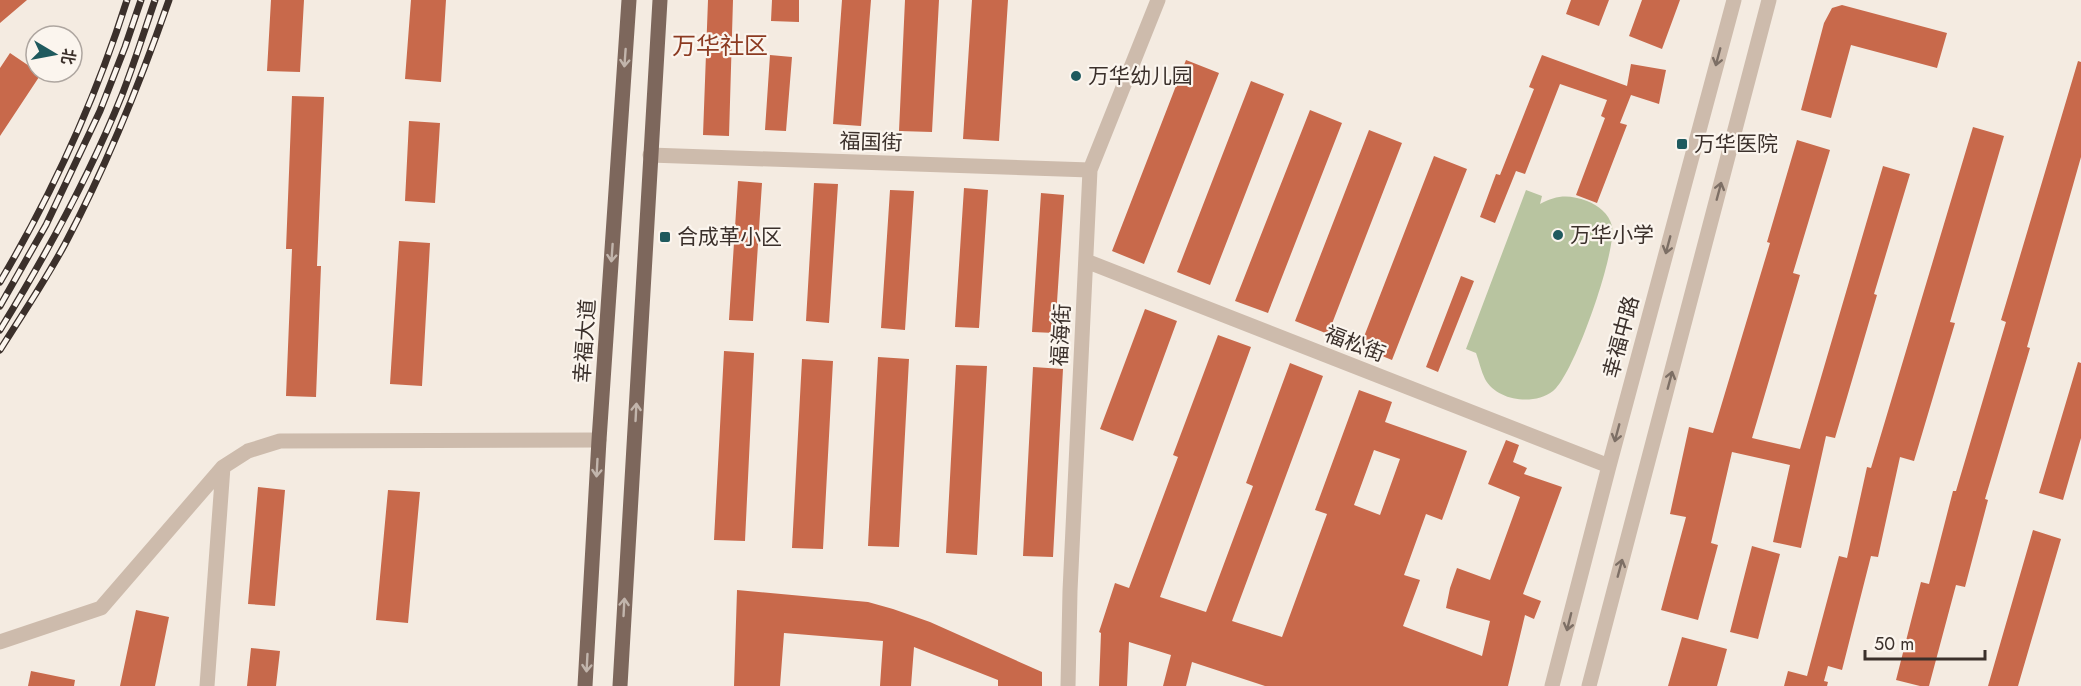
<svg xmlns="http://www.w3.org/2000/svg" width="2081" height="686" font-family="Jost,'Noto Sans SC',sans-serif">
<rect width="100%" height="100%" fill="#f4ebe1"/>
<path fill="#b8c4a0" d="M1526,190l16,6 -2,8c16,-9 29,-10 47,-3 11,4 22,13 25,25 5,25 -38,149 -59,165 -19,15 -56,10 -68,-12 -4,-8 -6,-18 -9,-26l-10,-4z"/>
<path fill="#c8694b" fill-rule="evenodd" d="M0,0h27l-27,23z
M271,0h33l-4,72 -33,-1z
M411,0h35l-5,82 -36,-3z
M708,0h25l-4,136 -26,-1z
M772,0h27v22l-28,-1z
M842,0h29l-10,126 -28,-2z
M905,0h34l-7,132 -33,-1z
M972,0h36l-9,141 -36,-2z
M1571,0h38l-10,26 -33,-12z
M1642,0h38l-18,49 -33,-13z
M1842,5l105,28 -10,35 -86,-23 -20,73 -30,-8 23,-87 8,-15z
M10,53l31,21 -41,62v-68z
M770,55l22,2 -6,74 -21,-1z
M1542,55l85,31 4,-22 35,6 -7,34 -28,-9 -11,28 7,2 -30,78 -21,-8 29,-77 -4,-2 6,-16 -47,-16 -35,90 -9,-3 -21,52 -15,-6 16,-43 4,1 34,-86 -5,-2z
M1186,60l33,13 -75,191 -32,-13z
M2078,61l3,1v95l-54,190 3,1 -45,151 3,1 -23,87 -9,-2 -27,101h-9l-24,-6 25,-98 8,2 24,-93h3l50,-169 -5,-2z
M1251,81l33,13 -74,191 -33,-13z
M292,96l32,1 -7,169h4l-5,131 -30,-1 6,-147h-6z
M1310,110l32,13 -74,190 -33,-12z
M409,121l31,2 -5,80 -30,-2z
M1973,127l31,9 -54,186 5,1 -41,138 -14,-4 -22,100 -7,-1 -29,114 -14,-4 -4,15 4,1 -1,4h-43l4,-15 19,5 32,-120 8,2 20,-91 4,1z
M1369,130l33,13 -74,191 -33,-13z
M1797,140l33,10 -37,123 7,2 -48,163 48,11 83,-283 27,8 -36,120 3,1 -42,143 -9,-2 -25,112 -28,-6 17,-77 -58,-13 -21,91 7,2 -20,75 -37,-10 25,-93 -16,-3 19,-87 24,6 57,-190 -3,-1z
M1434,156l33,13 -75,191 -32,-13z
M738,181l24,2 -9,138 -24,-1z
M814,183l24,1 -9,139 -23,-2z
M964,188l24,2 -9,138 -24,-1z
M890,190l24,1 -9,139 -24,-2z
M1041,193l23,2 -9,138 -23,-1z
M399,241l31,2 -8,143 -32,-2z
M1461,276l13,5 -36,91 -12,-5z
M1145,309l32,12 -44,120 -33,-12z
M1218,335l33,12 -91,250 46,15 47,-126 -7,-3 44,-120 33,13 -91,245 50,16 45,-123 -12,-4 44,-120 33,12 -7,20 82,29 -25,69 -16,-6 -22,61 16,5 -17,46 79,30 8,-35 -44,-13 4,-20 7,-20 33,12 30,-83 -32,-13 18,-44 13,5 -6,17 14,6 -3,6 38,13 -39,107 18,7 -7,18 -9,-4 -17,71h-243l-73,-24 -6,24h-23l8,-31 -42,-13 -2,44h-28l2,-53 -2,-1 16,-49 14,5 49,-131 -5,-2zM1374,450l26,9 -20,56 -26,-10z
M724,351l30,2 -9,188 -31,-1z
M878,357l31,2 -10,188 -31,-1z
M802,359l31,2 -10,188 -31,-1z
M2078,362l3,1v75l-18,62 -24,-7z
M956,365l31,1 -10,189 -31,-2z
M1033,367l30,2 -10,188 -30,-1z
M258,487l27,3 -10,116 -27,-2z
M388,490l32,2 -12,131 -32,-3z
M2033,530l28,9 -43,147h-30z
M1752,546l28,8 -22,85 -28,-7z
M737,590l131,12 25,7 37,13 112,50v14h-44v-6l-84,-33 -3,39h-31l3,-45 -99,-8 -4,53h-46z
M136,610l33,7 -14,69h-35z
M1682,637l45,12 -10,37h-49z
M251,648l29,3 -4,35h-29z
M31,671l44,9 -1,6h-46z"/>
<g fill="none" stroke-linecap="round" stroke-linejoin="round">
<path stroke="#cdbbac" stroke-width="15" d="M650,155l440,15
M1086,261l523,205
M0,642l101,-34 122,-141 25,-16 32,-10 319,-1
M207,686l16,-219
M1068,686l2,-95 20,-421 68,-170
M1552,686l57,-220 125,-466
M1589,686l180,-686"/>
<path stroke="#7d675c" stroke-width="15" d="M585,686l14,-246 30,-440
M620,686l40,-686"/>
<defs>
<path id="rail" d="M0,282c52,-88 96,-184 127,-282
M0,306l46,-81 54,-114 25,-64 16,-47
M0,330c46,-75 89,-153 122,-235 12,-31 22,-63 33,-95
M0,350c22,-35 45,-69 65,-106 41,-77 75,-161 104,-244"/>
</defs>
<use href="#rail" stroke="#3b302b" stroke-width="7"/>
<use href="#rail" stroke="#fbf5ee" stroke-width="4.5" stroke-dasharray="14" stroke-linecap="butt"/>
</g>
<defs><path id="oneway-shaft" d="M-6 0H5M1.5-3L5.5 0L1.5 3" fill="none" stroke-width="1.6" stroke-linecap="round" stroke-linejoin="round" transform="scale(1.5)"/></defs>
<g stroke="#7d6f65">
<use href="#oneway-shaft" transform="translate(1718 57) rotate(105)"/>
<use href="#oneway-shaft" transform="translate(1719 191) rotate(-75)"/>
<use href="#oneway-shaft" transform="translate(1668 245) rotate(105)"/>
<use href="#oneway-shaft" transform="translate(1670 380) rotate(-75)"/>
<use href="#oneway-shaft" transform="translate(1617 433) rotate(105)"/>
<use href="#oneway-shaft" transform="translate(1620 568) rotate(-75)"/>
<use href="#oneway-shaft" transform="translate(1569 622) rotate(104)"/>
</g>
<g stroke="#c2b5ac">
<use href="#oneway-shaft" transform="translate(625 58) rotate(94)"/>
<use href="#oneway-shaft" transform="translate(612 253) rotate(94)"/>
<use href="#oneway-shaft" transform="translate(636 412) rotate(-87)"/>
<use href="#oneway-shaft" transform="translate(597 468) rotate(93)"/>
<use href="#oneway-shaft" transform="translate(624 607) rotate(-87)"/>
<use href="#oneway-shaft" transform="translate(587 663) rotate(93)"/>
</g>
<g fill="#1f5a5e" stroke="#fbf5ee" stroke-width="2">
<circle cx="1076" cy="76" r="6"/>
<rect x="1676" y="138" width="12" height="12" rx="3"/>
<circle cx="1558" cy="235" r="6"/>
<rect x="659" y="231" width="12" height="12" rx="3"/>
</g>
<g text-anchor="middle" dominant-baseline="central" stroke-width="4.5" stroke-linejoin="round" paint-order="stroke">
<g font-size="21" fill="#3b302b" stroke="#fbf5ee" text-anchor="start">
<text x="1088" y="76">万华幼儿园</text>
<text x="1694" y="144">万华医院</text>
<text x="1570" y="235">万华小学</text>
<text x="677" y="237">合成革小区</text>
</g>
<g font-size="21" fill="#3b302b" stroke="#fbf5ee">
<text transform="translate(871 142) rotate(2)">福国街</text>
<text transform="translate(1061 335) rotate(-87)">福海街</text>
<text transform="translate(1621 337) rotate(-75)">幸福中路</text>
<text transform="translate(585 341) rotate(-86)">幸福大道</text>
<text transform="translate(1355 344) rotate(21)">福松街</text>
</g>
<g font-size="24" fill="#8c3b22" stroke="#fbf5ee">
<text x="720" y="45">万华社区</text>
</g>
</g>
<g transform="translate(54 54) rotate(100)"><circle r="28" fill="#fbf5ee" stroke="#aea6a0" stroke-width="1.5"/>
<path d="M0-4.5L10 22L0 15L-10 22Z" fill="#1f5a5e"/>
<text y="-9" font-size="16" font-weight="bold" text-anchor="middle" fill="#3b302b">北</text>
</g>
<path d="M1865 650v9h120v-9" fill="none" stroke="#3b302b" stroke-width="3"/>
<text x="1874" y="650" font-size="18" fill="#3b302b" stroke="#fbf5ee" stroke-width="4.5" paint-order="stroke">50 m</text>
</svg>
